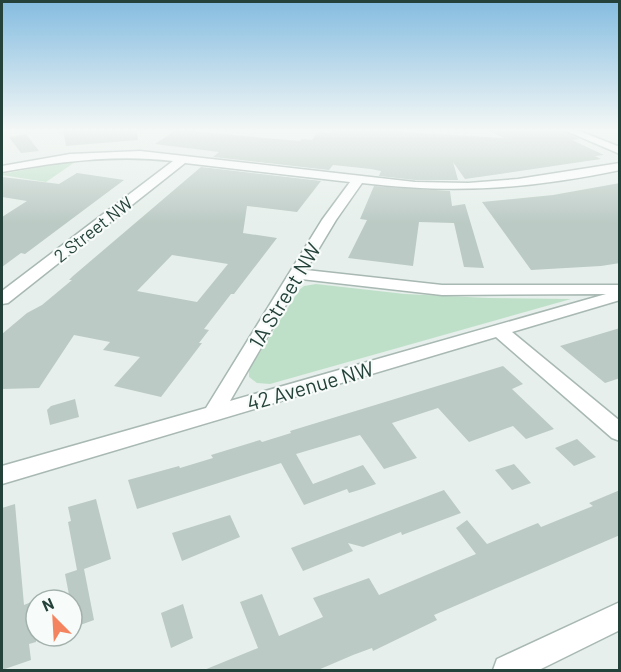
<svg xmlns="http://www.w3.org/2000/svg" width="621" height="672" font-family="Barlow,sans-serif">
<rect width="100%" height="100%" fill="#e6efeb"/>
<path fill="#bfe0c8" d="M78,160l-32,22 -44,-7v-1z
M316,284l89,10 83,4 83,1 -301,85 -13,-1 -8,-6v-7l50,-80 5,-4z"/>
<path fill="#bbcac4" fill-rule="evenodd" d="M63,130h74l1,10 -72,6z
M176,130l124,11 2,-2 10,1 6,-8 11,1 3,-3h71l-1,2 102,6 -17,-8h75l17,9 -7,1 32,15 -9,1 6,3 -136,20 -12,-17 5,18h-43l-36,-4 2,-5 -10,-2 -38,-4 -4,5 -116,-13 6,-5 -64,-8z
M26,134l13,17 -18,2 -12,-16z
M201,167l120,14 -24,31 -50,-6 -4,27 34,5 -43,56h-3l-27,35 5,1 -10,13h3l-41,54 -47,-11 26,-29 -37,-7 7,-8 -36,-7 -35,53 -37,1v-55l25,-21 15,-8 30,-25h-3l4,-4zM172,255l56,9 -31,38 -60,-11z
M77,173l47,7 -99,74 -4,-1 -19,14v-50l25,-16 -25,-4v-20l57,7z
M620,183v80l-19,3 -70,4 -49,-68 71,-7z
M374,186l76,5 2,15 13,-2 19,64 -20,-1 -10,-44 -35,-1 -6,44 -65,-8 19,-38 -7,-1z
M620,328v50l-15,5 -45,-37z
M503,366l20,18 -11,5 42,40 -28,10 -13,-13 -44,16 -31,-34 -46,15 25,35 -33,11 -24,-34 -64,19 17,30 50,-19 13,19 -17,6 -10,3 -2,-4 -43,16 -23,-42 -144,46 -9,-29 51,-14 1,2 33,-10 -2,-3 49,-15 2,2 29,-9 -1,-2z
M75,399l4,18 -29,8 -3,-15 4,-4z
M577,439l19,18 -22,9 -19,-18z
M514,464l17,19 -19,7 -17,-20z
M444,490l17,23 -59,22 -1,-3 -38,15 -15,-4 5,8 -50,20 -12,-23z
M620,490v45l-186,80 3,5 -64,31 -1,-3 -19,7 -35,15h-114l54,-22 -18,-46 22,-8 17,42 44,-19 -10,-19 56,-20 10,17 97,-41 -20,-26 11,-8 20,24 51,-21 3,4 52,-21 -4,-3z
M96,499l15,60 -27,10 10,51 -22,8v-28h-2l-5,-26 12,-4 -9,-48 3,-1 -3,-14z
M15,504l9,101 12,-5v42l-7,2 2,16 -29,10v-162z
M230,515l10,22 -58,24 -10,-28z
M183,604l10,34 -22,10 -10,-35z"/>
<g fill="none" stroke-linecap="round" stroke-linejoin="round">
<defs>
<path id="street" d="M140,151l275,31 53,1 50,-4 102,-16v7c-91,19 -166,24 -258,13l-26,37 -30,50 136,15h178v15l-108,32 108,89v20l-8,-3 -116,-101 -494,147v-18l204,-58 116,-188 28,-38 -165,-19 -177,140 -6,1v-13l171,-130c-58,-7 -114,1 -171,11v-6l68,-12zM301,279l141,16 164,-1 -376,107z
M620,602v28l-81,40h-46l4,-11z"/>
<path id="secondary" d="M564,130h13l43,17v7z"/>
</defs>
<use href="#street" stroke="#a8b8b2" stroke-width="3"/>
<use href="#secondary" stroke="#a4bbb3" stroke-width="3"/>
<use href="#street" fill="#fff" fill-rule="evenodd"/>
<use href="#secondary" fill="#fff" fill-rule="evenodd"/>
</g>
<linearGradient id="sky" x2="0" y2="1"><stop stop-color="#84bce0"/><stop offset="0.58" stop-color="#f4f8f6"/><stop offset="1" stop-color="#f4f8f6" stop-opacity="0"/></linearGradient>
<rect width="621" height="224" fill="url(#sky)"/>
<g text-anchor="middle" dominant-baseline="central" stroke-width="4.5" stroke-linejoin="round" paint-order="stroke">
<g font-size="18" fill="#24423a" stroke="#f7fbf9">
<text transform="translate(93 229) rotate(-38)">2 Street NW</text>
</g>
<g font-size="21" fill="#24423a" stroke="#f7fbf9">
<text transform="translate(284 295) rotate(-59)">1A Street NW</text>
<text transform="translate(310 385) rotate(-16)">42 Avenue NW</text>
</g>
</g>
<rect width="621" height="672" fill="none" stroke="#24423a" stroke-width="6"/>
<g transform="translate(54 618) rotate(336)"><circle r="28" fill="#f7fbf9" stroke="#a3b1ad" stroke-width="1.5"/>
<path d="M0-4.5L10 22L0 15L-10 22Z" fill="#f4845f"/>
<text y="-9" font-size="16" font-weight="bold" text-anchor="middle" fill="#24423a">N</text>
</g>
</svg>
